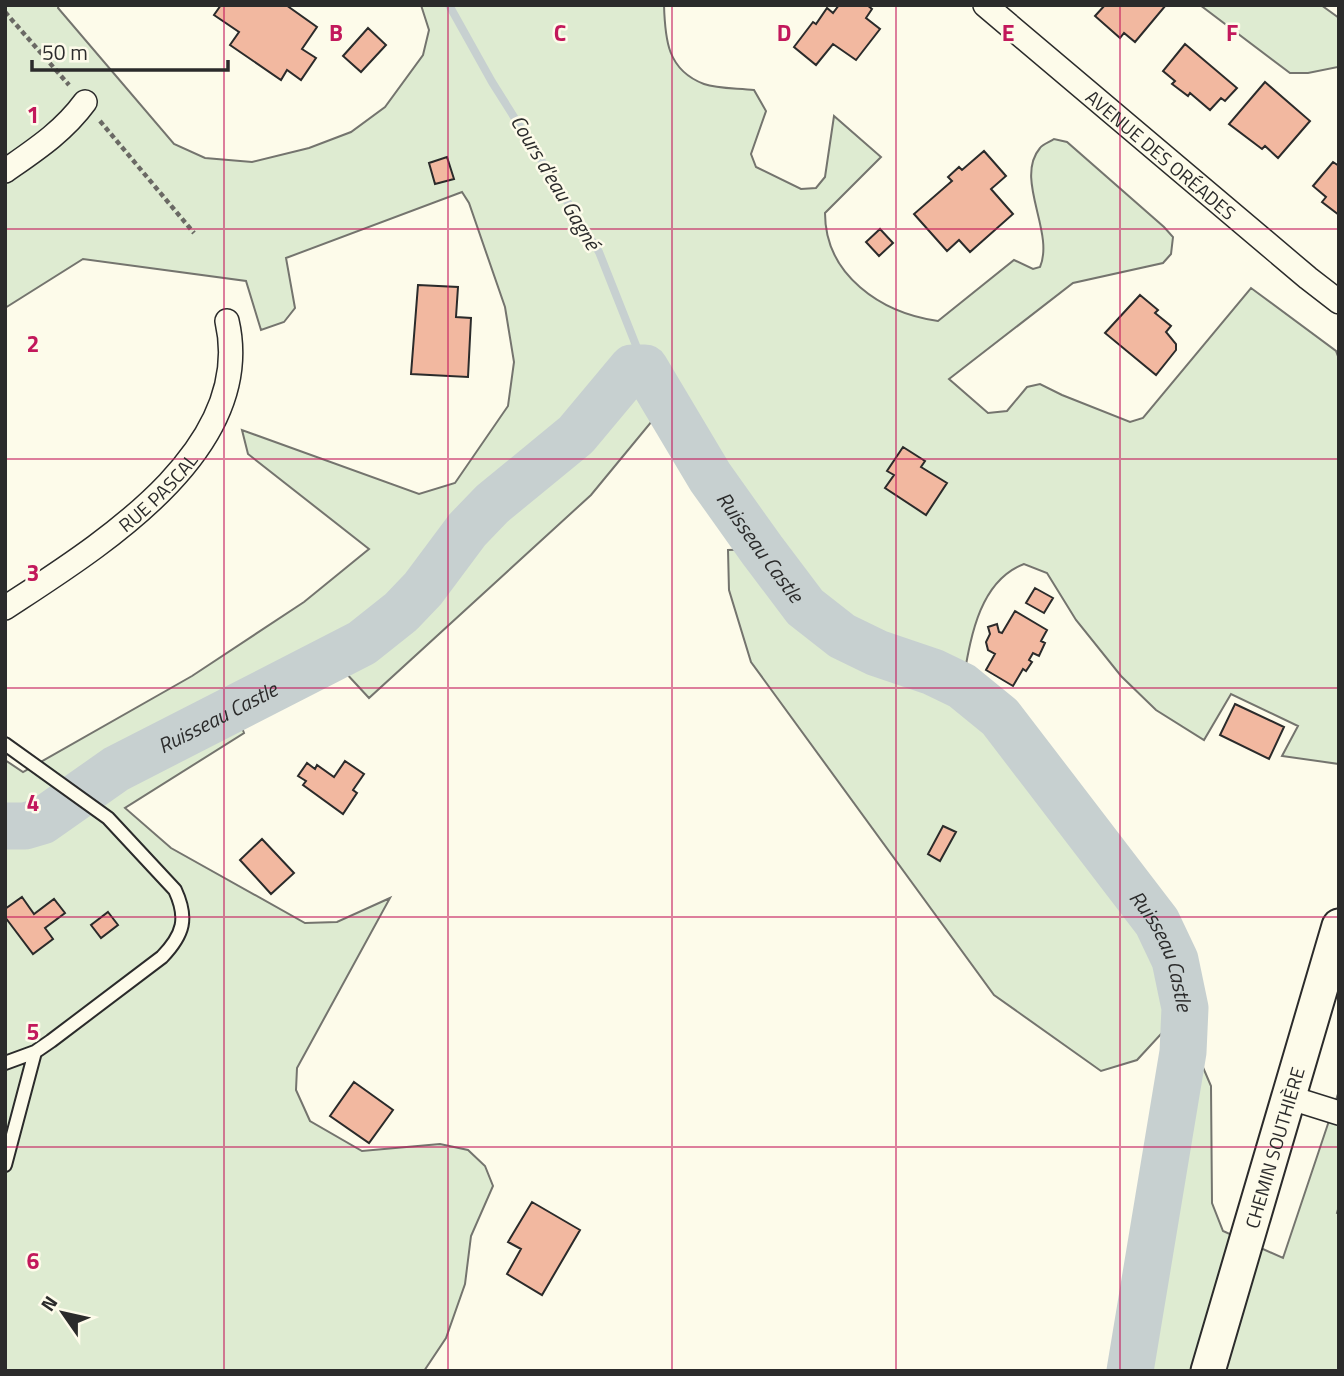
<svg xmlns="http://www.w3.org/2000/svg" width="1344" height="1376" font-family="'Titillium Web',sans-serif">
<rect width="100%" height="100%" fill="#fdfbea"/>
<path fill="#deebd1" stroke="#74746e" stroke-width="2" d="M5,5h54l-1,3 116,136 31,14 47,4 57,-14 42,-16 34,-25 38,-52 6,-25 -8,-25h243c1,34 3,65 40,79 14,5 35,4 50,6l12,21 -15,43 5,13 45,22 15,-1 9,-11 9,-61 47,41 -56,56c0,62 56,100 113,108l76,-61 19,9 7,-2c15,-35 -26,-88 0,-119 3,-4 10,-6 14,-9l13,3 97,85 9,10 -2,17 -8,9 -90,20 -124,96 39,34 19,-2 20,-24 13,-3 22,11 68,27 13,-4 108,-130 85,63 3,8v405l-57,-8 16,-30 -67,-32 -27,46 -48,-30 -35,-34 -45,-56 -29,-47 -23,-9c-47,18 -54,79 -62,123l38,30 157,205 18,38 10,48 -48,52 -36,11 -107,-76 -243,-333 -22,-72 -1,-40 33,-1 -51,-72 -44,-73 -75,91 -222,203 -37,-40 -97,50 9,25 -119,75 46,40 134,75 32,-1 53,-24 -93,170 -1,22 14,31 52,30 78,-7 28,6 17,16 8,20 -22,50 -6,48 -19,54 -22,33h-419v-611l18,12 169,-96 112,-74 65,-53 -121,-95 -6,-24 177,64 36,-11 53,-77 6,-44 -9,-55 -36,-104 -7,-11 -176,66 9,50 -11,14 -23,8 -15,-49 -163,-22 -78,49z
M1200,5h121l18,13 -1,49 -30,6h-18z
M1183,1052l19,13 9,21 1,117 11,28 60,27 56,-167v115l-2,7 2,1v157h-209z"/>
<g fill="none" stroke-linecap="round" stroke-linejoin="round">
<path stroke="#c7d0d0" stroke-width="8" d="M449,5l43,77 107,170 46,116"/>
<path stroke="#c7d0d0" stroke-width="47" id="s1" d="M5,826h20l17,-5 74,-52 246,-126 39,-31 22,-23 44,-59 25,-26 84,-69 56,-67h13l65,109 52,73 43,57 37,29 35,17 56,19 29,14 38,31 157,205 18,38 10,48 -2,44 -53,319"/>
</g>
<path fill="#f2b8a0" stroke="#2b2b2b" stroke-width="2" d="M221,5h65l31,22 -15,22 14,9 -15,22 -14,-10 -6,10 -51,-35 9,-13 -25,-17z
M839,5h28l5,4 -6,9 14,11 -24,31 -23,-16 -17,21 -22,-18 19,-25 3,2 11,-16 6,5z
M1105,5h61l-31,37 -11,-9 -4,5 -25,-22z
M368,28l18,17 -25,27 -18,-16z
M1185,44l52,44 -12,13 -4,-3 -11,12 -20,-17 -2,3 -16,-12 3,-3 -12,-10z
M1265,82l45,39 -32,37 -13,-12 -3,3 -33,-25z
M984,151l22,25 -15,13 22,25 -43,38 -11,-12 -12,11 -33,-37 38,-33 -4,-4 11,-10 3,3z
M447,157l7,22 -19,5 -6,-21z
M1333,162l6,4v49l-17,-13 4,-5 -13,-11z
M880,229l13,14 -14,13 -13,-14z
M418,285l40,2 -2,30 15,1 -3,59 -57,-3z
M1140,295l18,15 -3,3 16,13 -5,6 10,12v6l-20,25 -51,-42z
M903,447l22,14 -4,6 26,16 -21,32 -41,-27 9,-13 -7,-4z
M1035,588l18,10 -9,15 -18,-10z
M1015,611l32,19 -6,11 4,2 -6,13 -6,-3 -4,7 3,2 -6,9 -3,-2 -10,17 -27,-16 9,-16 -7,-4 -2,-8 4,-8 -2,-7 9,-3 2,8 3,1z
M1235,704l49,23 -15,32 -49,-24z
M345,761l19,13 -11,16 4,3 -14,21 -40,-29 3,-4 -8,-5 9,-13 8,6 2,-4 17,12z
M943,826l13,6 -16,29 -12,-7z
M262,839l32,34 -23,21 -31,-34z
M22,897l12,17 20,-15 11,14 -20,15 8,11 -20,15 -28,-37v-8z
M108,912l10,13 -17,13 -10,-13z
M354,1082l39,28 -24,33 -39,-27z
M532,1202l48,28 -38,65 -35,-21 14,-25 -13,-7z"/>
<g fill="none" stroke-linecap="round" stroke-linejoin="round">
<defs>
<path id="lane" d="M5,744l103,74 67,72c13,28 9,44 -13,67l-111,84 -16,11 -30,11
M5,1165l30,-113"/>
<g id="street">
<path id="s2" d="M985,5l323,273 31,24"/>
<path d="M5,171c30,-21 58,-39 80,-69"/>
<path id="s3" d="M5,608c91,-60 252,-157 222,-287"/>
<path d="M1288,1097l51,16"/>
</g>
<g id="secondary">
<path id="s4" d="M1208,1371l131,-445"/>
</g>
</defs>
<use href="#lane" stroke="#2b2b2b" stroke-width="16"/>
<use href="#street" stroke="#2b2b2b" stroke-width="26"/>
<use href="#secondary" stroke="#2b2b2b" stroke-width="37"/>
<path stroke="#6a6964" stroke-width="4.5" stroke-dasharray="5 3.5" stroke-linecap="butt" d="M5,12l64,73
M100,121l94,112"/>
<use href="#lane" stroke="#fdfbea" stroke-width="12"/>
<use href="#street" stroke="#fdfbea" stroke-width="23"/>
<use href="#secondary" stroke="#fdfbea" stroke-width="33"/>
</g>
<path fill="none" stroke="#c2185b" stroke-width="2" stroke-opacity="0.55" d="M224,5v1366M448,5v1366M672,5v1366M896,5v1366M1120,5v1366M5,229h1334M5,459h1334M5,688h1334M5,917h1334M5,1147h1334"/>
<g text-anchor="middle" dominant-baseline="central" stroke-width="5" stroke-linejoin="round" paint-order="stroke">
<g font-size="19" fill="#2b2b2b" stroke="#fdfbea">
<text stroke="none"><textPath href="#s2" startOffset="231">AVENUE DES ORÉADES</textPath></text>
<text stroke="none"><textPath href="#s3" startOffset="192">RUE PASCAL</textPath></text>
<text stroke="none"><textPath href="#s4" startOffset="233">CHEMIN SOUTHIÈRE</textPath></text>
</g>
<g font-size="21" font-style="italic" fill="#2b2b2b" stroke="#fdfbea">
<text transform="translate(556 182) rotate(59)">Cours d'eau Gagné</text>
<text stroke="none"><textPath href="#s1" startOffset="1018">Ruisseau Castle</textPath></text>
<text stroke="none"><textPath href="#s1" startOffset="242">Ruisseau Castle</textPath></text>
<text stroke="none"><textPath href="#s1" startOffset="1606">Ruisseau Castle</textPath></text>
</g>
</g>
<g font-size="23" text-anchor="middle" font-weight="bold" fill="#c2185b" stroke="#fdfbea" stroke-width="5" stroke-linejoin="round" paint-order="stroke">
<text x="336" y="41">B</text>
<text x="560" y="41">C</text>
<text x="784" y="41">D</text>
<text x="1008" y="41">E</text>
<text x="1232" y="41">F</text>
<text x="33" y="123">1</text>
<text x="33" y="352">2</text>
<text x="33" y="581">3</text>
<text x="33" y="811">4</text>
<text x="33" y="1040">5</text>
<text x="33" y="1269">6</text>
</g>
<rect width="1344" height="1376" fill="none" stroke="#2b2b2b" stroke-width="14"/>
<g transform="translate(63 1313) rotate(304)" stroke="#fdfbea" stroke-width="5" paint-order="stroke">
<path d="M0-5L12 26L0 18L-12 26Z" fill="#2b2b2b"/>
<text y="-10" font-size="19" font-weight="bold" text-anchor="middle" fill="#2b2b2b">N</text>
</g>
<path d="M32 60v10h196v-10" fill="none" stroke="#2b2b2b" stroke-width="3.5"/>
<text x="42" y="60" font-size="21" fill="#2b2b2b" stroke="#fdfbea" stroke-width="5" paint-order="stroke">50 m</text>
</svg>
